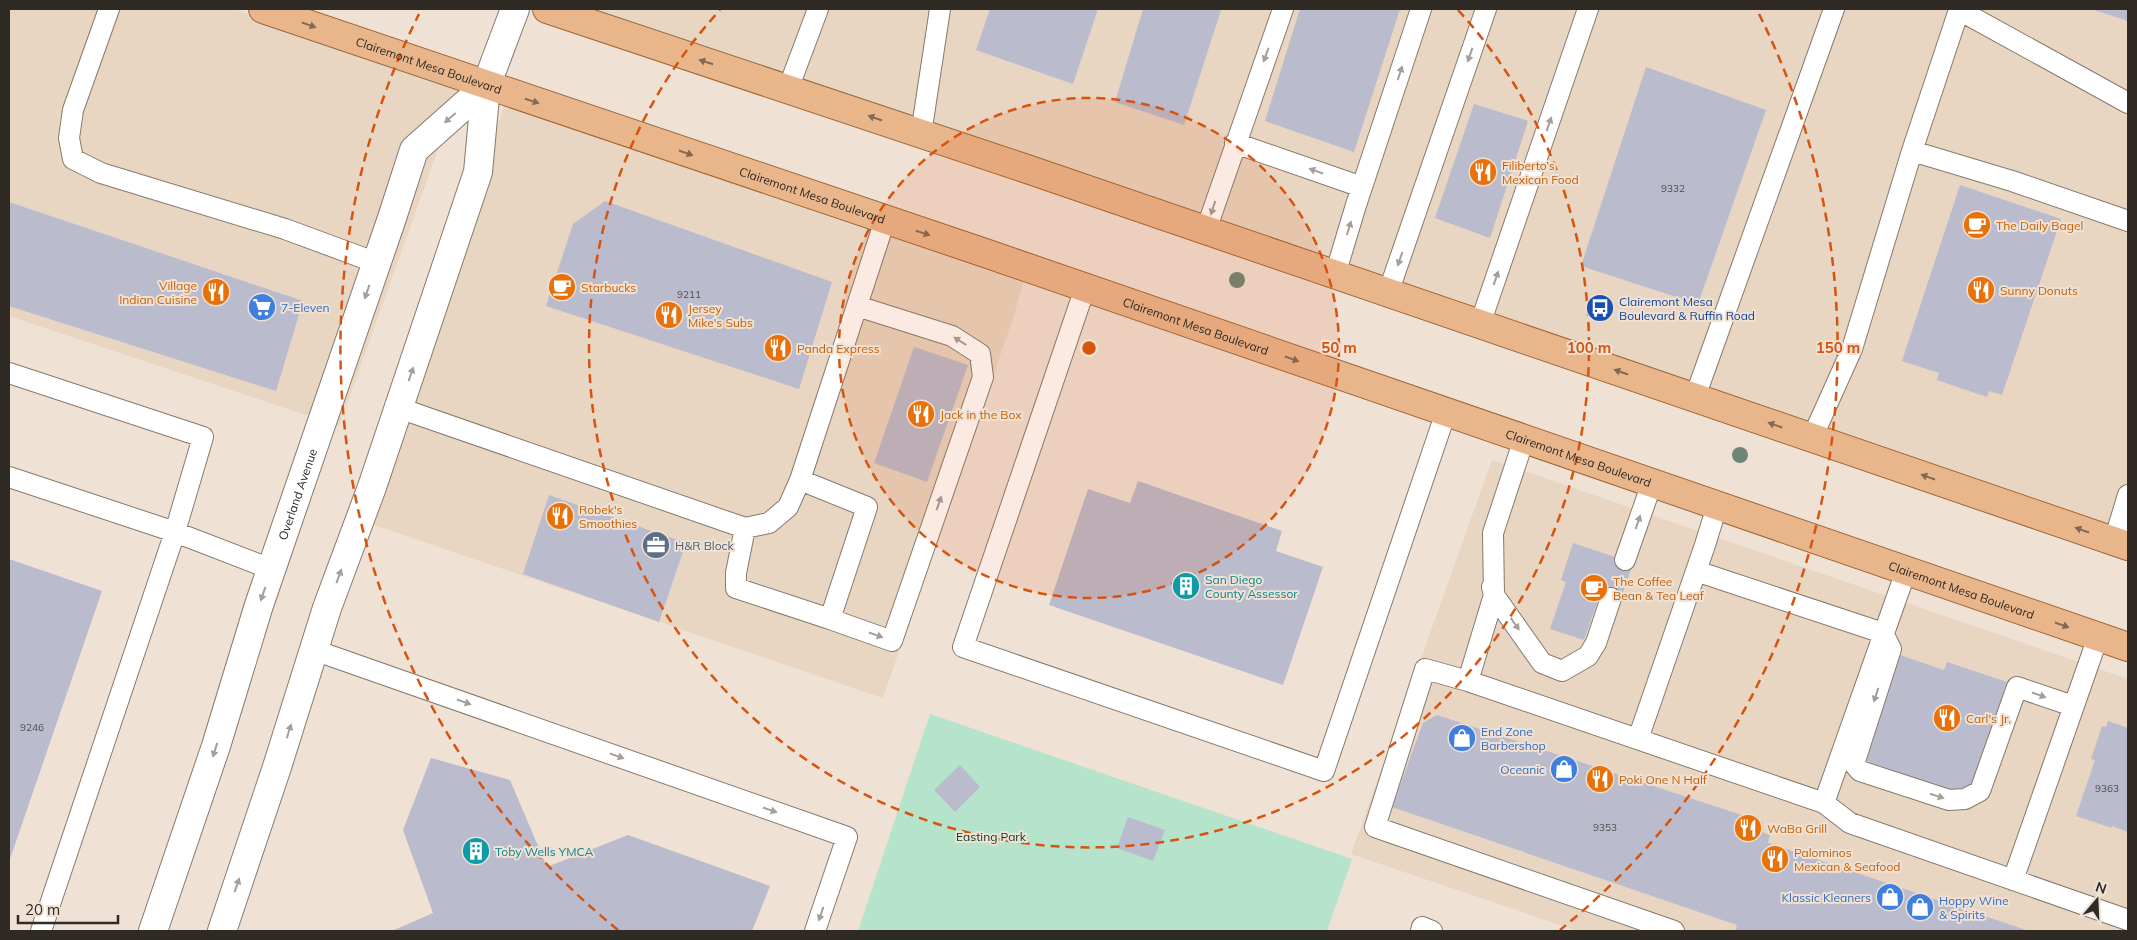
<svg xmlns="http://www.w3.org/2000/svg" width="2137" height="940" font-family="Mulish,sans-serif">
<rect width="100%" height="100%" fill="#efe1d4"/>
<path fill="#e8d5c2" d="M9,9h224l227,79 -121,338 -330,-110z
M584,9h1544v523z
M505,103l520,174 -11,38 -131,383 -512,-174z
M1492,460l636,219v252h-550l-227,-77z"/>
<path fill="#b6e3cc" d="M930,714l422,145 -25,72h-469z"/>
<path fill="#babbcc" d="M990,9h108l-25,75 -97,-34z
M1143,9l78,1 -37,115 -69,-23z
M1300,9h100l-46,143 -89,-31z
M2091,9h37v12z
M1646,67l120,43 -68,194 -117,-38z
M1474,104l54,17 -38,117 -55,-20z
M1960,185l101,34 -59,176 -13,-4 -2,6 -50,-17 2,-7 -37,-12z
M605,201l227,81 -33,107 -253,-83 27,-82z
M9,202l294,99 -27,90 -267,-85z
M914,347l54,18 -41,117 -53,-19z
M1138,481l144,50 -6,20 47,16 -40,118 -234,-80 39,-116 42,14z
M549,495l137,48 -27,79 -136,-48z
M1573,543l60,20 -13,38 -20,-6 -16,45 -34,-11 16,-47 -5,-2z
M9,559l93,32 -93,271z
M1900,655l44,15 3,-8 60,20 -5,15 19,7 -12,35 -19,-6 -22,64 -105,-37z
M1437,715l326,107 -4,9 11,4 -2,8 261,88h-294l2,-6 -345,-118 31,-84z
M2108,721l20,7v104l-16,-6v2l-36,-12 19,-56 -4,-1 11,-33 4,1z
M431,758l79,22 37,87 81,-32 142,51 -18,45h-360l41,-18 -30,-83z
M960,765l20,22 -25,25 -21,-22z
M1128,817l37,13 -12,31 -36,-13z"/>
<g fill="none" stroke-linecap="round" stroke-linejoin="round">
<defs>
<path id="service" d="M109,9l-36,101 -4,28 4,21 28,14 184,56 92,34
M788,89l30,-80
M921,134l19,-125
M1235,143l127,44
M1912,151l100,30 116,40
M1206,230l77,-221
M1335,275l21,-70 65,-196
M1085,288l-122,359 361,124 122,-359
M1388,293l98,-284
M1480,324l108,-315
M9,373l194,64 -28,95 -166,-55
M1695,397l139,-388
M399,408l346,120 24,-5 19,-16 12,-27 85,-260
M1812,438l40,-89 60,-198 47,-141 169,93
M1524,439l-31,94 1,62 -26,86 356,122 26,20 278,97
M745,528l-9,45v15l94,31 37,-112 -67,-27
M2114,541l14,-46
M1625,560l27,-77
M1696,571l187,62 8,16 -37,115 6,7 89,29 16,-1 15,-8 37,-104 56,19
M1492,587l2,8 48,68 20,8 26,-15 8,-13 15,-45
M830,619l62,22 91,-264 -3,-23 -28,-18 -95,-30
M314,650l533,187 -32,94
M1468,681l-43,-12 -50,158 299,104
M1638,739l67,-194 12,-39
M1824,803l82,-232
M2013,880l85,-243
M41,931l134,-399 96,37
M1421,931l1,-4 10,4"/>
<g id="tertiary">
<path id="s1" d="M153,931l63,-185 43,-141 133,-387 22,-68 72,-64"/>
<path d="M222,931l55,-164 50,-159 45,-121 106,-315 8,-86 29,-77"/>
</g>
<g id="primary">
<path id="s2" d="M263,9l722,244 1143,394"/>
<path d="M547,9l480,160 1101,377"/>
</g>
</defs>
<use href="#service" stroke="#867a6d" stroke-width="22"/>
<use href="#tertiary" stroke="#867a6d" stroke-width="30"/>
<use href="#primary" stroke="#9e6636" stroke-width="30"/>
<use href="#service" stroke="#fff" stroke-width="20"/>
<use href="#tertiary" stroke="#fff" stroke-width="28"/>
<use href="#primary" stroke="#e9b68c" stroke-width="28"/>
</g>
<g fill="#6d8675">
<circle cx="1237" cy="280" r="8"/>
<circle cx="1740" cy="455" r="8"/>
</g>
<defs><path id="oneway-solid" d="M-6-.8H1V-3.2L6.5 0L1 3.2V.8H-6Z" transform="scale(1.25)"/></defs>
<g fill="#836953">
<use href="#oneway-solid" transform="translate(309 25) rotate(19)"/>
<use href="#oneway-solid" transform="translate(706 62) rotate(-162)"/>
<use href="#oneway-solid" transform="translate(532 101) rotate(18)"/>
<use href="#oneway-solid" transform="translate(875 118) rotate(-161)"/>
<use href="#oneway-solid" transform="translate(686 153) rotate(19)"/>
<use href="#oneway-solid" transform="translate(923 233) rotate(18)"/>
<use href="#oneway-solid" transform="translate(1292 359) rotate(19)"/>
<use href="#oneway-solid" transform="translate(1621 372) rotate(-161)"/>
<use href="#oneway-solid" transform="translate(1775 425) rotate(-161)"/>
<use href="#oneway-solid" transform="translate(1928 477) rotate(-161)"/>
<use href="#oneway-solid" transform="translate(2082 530) rotate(-161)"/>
<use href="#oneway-solid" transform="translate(2062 625) rotate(19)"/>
</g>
<g fill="#a29f9d">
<use href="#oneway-solid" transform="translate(1266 55) rotate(110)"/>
<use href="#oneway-solid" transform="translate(1470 55) rotate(109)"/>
<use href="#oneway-solid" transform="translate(1400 73) rotate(-72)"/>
<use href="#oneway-solid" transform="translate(450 118) rotate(139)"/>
<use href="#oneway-solid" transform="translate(1549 124) rotate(-71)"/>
<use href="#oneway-solid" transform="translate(1316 171) rotate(-161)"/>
<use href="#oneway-solid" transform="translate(1213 208) rotate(108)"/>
<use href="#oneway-solid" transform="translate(1349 228) rotate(-73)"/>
<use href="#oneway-solid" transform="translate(1400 259) rotate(109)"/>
<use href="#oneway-solid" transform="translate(1496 278) rotate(-71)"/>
<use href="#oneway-solid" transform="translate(367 292) rotate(109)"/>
<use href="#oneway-solid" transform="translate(960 341) rotate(-148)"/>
<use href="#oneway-solid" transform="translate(411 374) rotate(-71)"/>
<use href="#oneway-solid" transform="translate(939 503) rotate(-71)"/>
<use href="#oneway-solid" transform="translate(1638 522) rotate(-71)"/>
<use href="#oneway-solid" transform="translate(339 576) rotate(-70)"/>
<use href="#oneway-solid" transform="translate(263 594) rotate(109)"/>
<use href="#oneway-solid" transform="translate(1515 624) rotate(55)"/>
<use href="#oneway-solid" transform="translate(876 635) rotate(19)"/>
<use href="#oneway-solid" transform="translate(1876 695) rotate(108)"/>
<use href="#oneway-solid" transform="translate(2039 695) rotate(19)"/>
<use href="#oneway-solid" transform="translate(464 702) rotate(19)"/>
<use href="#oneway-solid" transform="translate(289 731) rotate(-73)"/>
<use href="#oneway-solid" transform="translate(215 750) rotate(108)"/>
<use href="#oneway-solid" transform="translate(617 756) rotate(19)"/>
<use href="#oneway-solid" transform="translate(1937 796) rotate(18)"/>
<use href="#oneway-solid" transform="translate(770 810) rotate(19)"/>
<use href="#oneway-solid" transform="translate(237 885) rotate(-71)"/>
<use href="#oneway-solid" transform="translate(821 914) rotate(109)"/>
</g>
<circle cx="1089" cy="348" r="250" fill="#d6540e" fill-opacity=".12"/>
<g fill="none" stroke="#d6540e" stroke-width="2.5" stroke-dasharray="9 6">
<circle cx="1089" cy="348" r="250"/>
<path d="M1458 10A500 500 0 1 1 720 10"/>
<path d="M618 930A749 749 0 0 1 419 14M1759 14A749 749 0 0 1 1560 930"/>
</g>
<defs>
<symbol id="restaurant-disc" viewBox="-11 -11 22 22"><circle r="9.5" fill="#e8710a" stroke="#efe1d4"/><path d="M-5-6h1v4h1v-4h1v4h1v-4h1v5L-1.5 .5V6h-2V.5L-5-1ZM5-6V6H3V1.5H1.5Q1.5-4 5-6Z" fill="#fff"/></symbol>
<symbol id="cafe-disc" viewBox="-11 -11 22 22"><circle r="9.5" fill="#e8710a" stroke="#efe1d4"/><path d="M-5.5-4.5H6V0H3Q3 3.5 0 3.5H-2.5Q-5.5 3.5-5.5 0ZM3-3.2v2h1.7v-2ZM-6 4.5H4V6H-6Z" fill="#fff"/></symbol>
<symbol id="supermarket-disc" viewBox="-11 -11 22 22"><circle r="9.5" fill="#3f7fe0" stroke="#efe1d4"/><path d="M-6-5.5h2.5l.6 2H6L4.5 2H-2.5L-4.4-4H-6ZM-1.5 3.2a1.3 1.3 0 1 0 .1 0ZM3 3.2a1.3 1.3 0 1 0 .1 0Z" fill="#fff"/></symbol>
<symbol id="bus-disc" viewBox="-11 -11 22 22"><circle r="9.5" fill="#1a4fb4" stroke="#efe1d4"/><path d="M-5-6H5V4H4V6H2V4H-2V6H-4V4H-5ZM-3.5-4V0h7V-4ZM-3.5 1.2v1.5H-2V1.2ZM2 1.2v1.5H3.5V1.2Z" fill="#fff"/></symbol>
<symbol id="office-disc" viewBox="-11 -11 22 22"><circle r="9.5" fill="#5c6f8a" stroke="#efe1d4"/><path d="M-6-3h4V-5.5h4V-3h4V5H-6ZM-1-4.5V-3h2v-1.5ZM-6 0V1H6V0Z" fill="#fff"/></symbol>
<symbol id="building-disc" viewBox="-11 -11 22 22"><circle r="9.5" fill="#0f9aa8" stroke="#efe1d4"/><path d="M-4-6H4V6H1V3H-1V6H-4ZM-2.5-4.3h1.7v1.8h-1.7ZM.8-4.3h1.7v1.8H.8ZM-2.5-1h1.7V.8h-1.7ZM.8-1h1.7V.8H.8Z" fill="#fff"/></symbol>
<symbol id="shop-disc" viewBox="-11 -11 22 22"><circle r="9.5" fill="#3f7fe0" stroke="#efe1d4"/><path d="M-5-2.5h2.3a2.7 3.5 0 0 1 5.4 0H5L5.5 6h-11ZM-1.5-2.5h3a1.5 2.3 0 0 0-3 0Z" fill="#fff"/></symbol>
</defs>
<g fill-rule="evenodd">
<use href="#restaurant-disc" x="1467" y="156" width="32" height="32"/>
<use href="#cafe-disc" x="1961" y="209" width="32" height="32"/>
<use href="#cafe-disc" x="546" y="271" width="32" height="32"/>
<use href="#restaurant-disc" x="1965" y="274" width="32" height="32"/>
<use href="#restaurant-disc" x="200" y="276" width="32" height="32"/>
<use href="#supermarket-disc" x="246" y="291" width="32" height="32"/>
<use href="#bus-disc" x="1584" y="292" width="32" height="32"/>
<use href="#restaurant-disc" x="653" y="299" width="32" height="32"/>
<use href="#restaurant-disc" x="762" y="332" width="32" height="32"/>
<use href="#restaurant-disc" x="905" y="398" width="32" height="32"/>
<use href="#restaurant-disc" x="544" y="500" width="32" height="32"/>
<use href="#office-disc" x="640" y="529" width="32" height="32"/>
<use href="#building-disc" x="1170" y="570" width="32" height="32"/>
<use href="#cafe-disc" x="1578" y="572" width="32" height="32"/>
<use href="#restaurant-disc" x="1931" y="702" width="32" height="32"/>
<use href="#shop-disc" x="1446" y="722" width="32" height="32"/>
<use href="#shop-disc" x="1548" y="753" width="32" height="32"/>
<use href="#restaurant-disc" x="1584" y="763" width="32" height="32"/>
<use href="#restaurant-disc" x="1732" y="812" width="32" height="32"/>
<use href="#building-disc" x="460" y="835" width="32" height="32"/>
<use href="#restaurant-disc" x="1759" y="843" width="32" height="32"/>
<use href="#shop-disc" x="1874" y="881" width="32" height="32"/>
<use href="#shop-disc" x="1904" y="891" width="32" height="32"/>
</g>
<g text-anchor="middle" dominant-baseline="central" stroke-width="4" stroke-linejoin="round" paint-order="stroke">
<g font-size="10" fill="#524e4f">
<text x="1673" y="188">9332</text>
<text x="689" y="294">9211</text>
<text x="32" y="727">9246</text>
<text x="2107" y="788">9363</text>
<text x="1605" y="827">9353</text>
</g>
<g font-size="12" fill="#302a25" stroke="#efe1d4">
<text stroke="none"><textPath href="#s2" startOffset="175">Clairemont Mesa Boulevard</textPath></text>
<text stroke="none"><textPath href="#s2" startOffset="580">Clairemont Mesa Boulevard</textPath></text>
<text stroke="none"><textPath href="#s2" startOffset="985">Clairemont Mesa Boulevard</textPath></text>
<text stroke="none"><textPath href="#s2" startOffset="1390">Clairemont Mesa Boulevard</textPath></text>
<text stroke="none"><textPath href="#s1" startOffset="460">Overland Avenue</textPath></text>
<text stroke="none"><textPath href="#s2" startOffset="1795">Clairemont Mesa Boulevard</textPath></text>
</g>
<g font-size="12" fill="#c56008" stroke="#efe1d4" text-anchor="start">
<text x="1502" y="165">Filiberto’s<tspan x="1502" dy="14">Mexican Food</tspan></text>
<text x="1996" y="225">The Daily Bagel</text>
<text x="197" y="285" text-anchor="end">Village<tspan x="197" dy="14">Indian Cuisine</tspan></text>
<text x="581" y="287">Starbucks</text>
<text x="2000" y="290">Sunny Donuts</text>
<text x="688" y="308">Jersey<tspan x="688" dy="14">Mike's Subs</tspan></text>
<text x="797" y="348">Panda Express</text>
<text x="940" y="414">Jack in the Box</text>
<text x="579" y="509">Robek's<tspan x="579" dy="14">Smoothies</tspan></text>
<text x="1613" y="581">The Coffee<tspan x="1613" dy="14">Bean &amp; Tea Leaf</tspan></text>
<text x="1966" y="718">Carl's Jr.</text>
<text x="1619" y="779">Poki One N Half</text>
<text x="1767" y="828">WaBa Grill</text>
<text x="1794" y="852">Palominos<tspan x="1794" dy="14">Mexican &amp; Seafood</tspan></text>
</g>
<g font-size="12" fill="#164399" stroke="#efe1d4" text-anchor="start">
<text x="1619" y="301">Clairemont Mesa<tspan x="1619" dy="14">Boulevard &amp; Ruffin Road</tspan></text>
</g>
<g font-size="12" fill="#366cbe" stroke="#efe1d4" text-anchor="start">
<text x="281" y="307">7-Eleven</text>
<text x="1481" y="731">End Zone<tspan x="1481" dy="14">Barbershop</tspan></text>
<text x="1545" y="769" text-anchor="end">Oceanic</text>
<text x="1871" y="897" text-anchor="end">Klassic Kleaners</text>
<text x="1939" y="900">Hoppy Wine<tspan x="1939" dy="14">&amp; Spirits</tspan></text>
</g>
<g font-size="12" fill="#4e5e75" stroke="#efe1d4" text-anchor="start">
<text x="675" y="545">H&amp;R Block</text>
</g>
<g font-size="12" fill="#0d838f" stroke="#efe1d4" text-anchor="start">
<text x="1205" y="579">San Diego<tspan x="1205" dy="14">County Assessor</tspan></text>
<text x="495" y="851">Toby Wells YMCA</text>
</g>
<g font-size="12" fill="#023b27" stroke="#efe1d4">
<text x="991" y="836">Easting Park</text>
</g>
</g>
<circle cx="1089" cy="348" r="8" fill="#d6540e" stroke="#efe1d4" stroke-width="2.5"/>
<g font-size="15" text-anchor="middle" font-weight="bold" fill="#d6540e" stroke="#efe1d4" stroke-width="4" stroke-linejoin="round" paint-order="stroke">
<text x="1339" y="353">50 m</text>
<text x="1589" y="353">100 m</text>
<text x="1838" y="353">150 m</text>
</g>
<rect width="2137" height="940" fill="none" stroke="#302a25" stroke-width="20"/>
<g transform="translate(2097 900) rotate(19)" stroke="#efe1d4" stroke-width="4" paint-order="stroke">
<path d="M0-4L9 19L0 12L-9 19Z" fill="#302a25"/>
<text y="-8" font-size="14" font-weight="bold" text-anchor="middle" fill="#302a25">N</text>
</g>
<path d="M18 915v8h100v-8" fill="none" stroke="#302a25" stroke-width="2.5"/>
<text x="25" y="915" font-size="15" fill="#302a25" stroke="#efe1d4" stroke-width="4" paint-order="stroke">20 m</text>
</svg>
